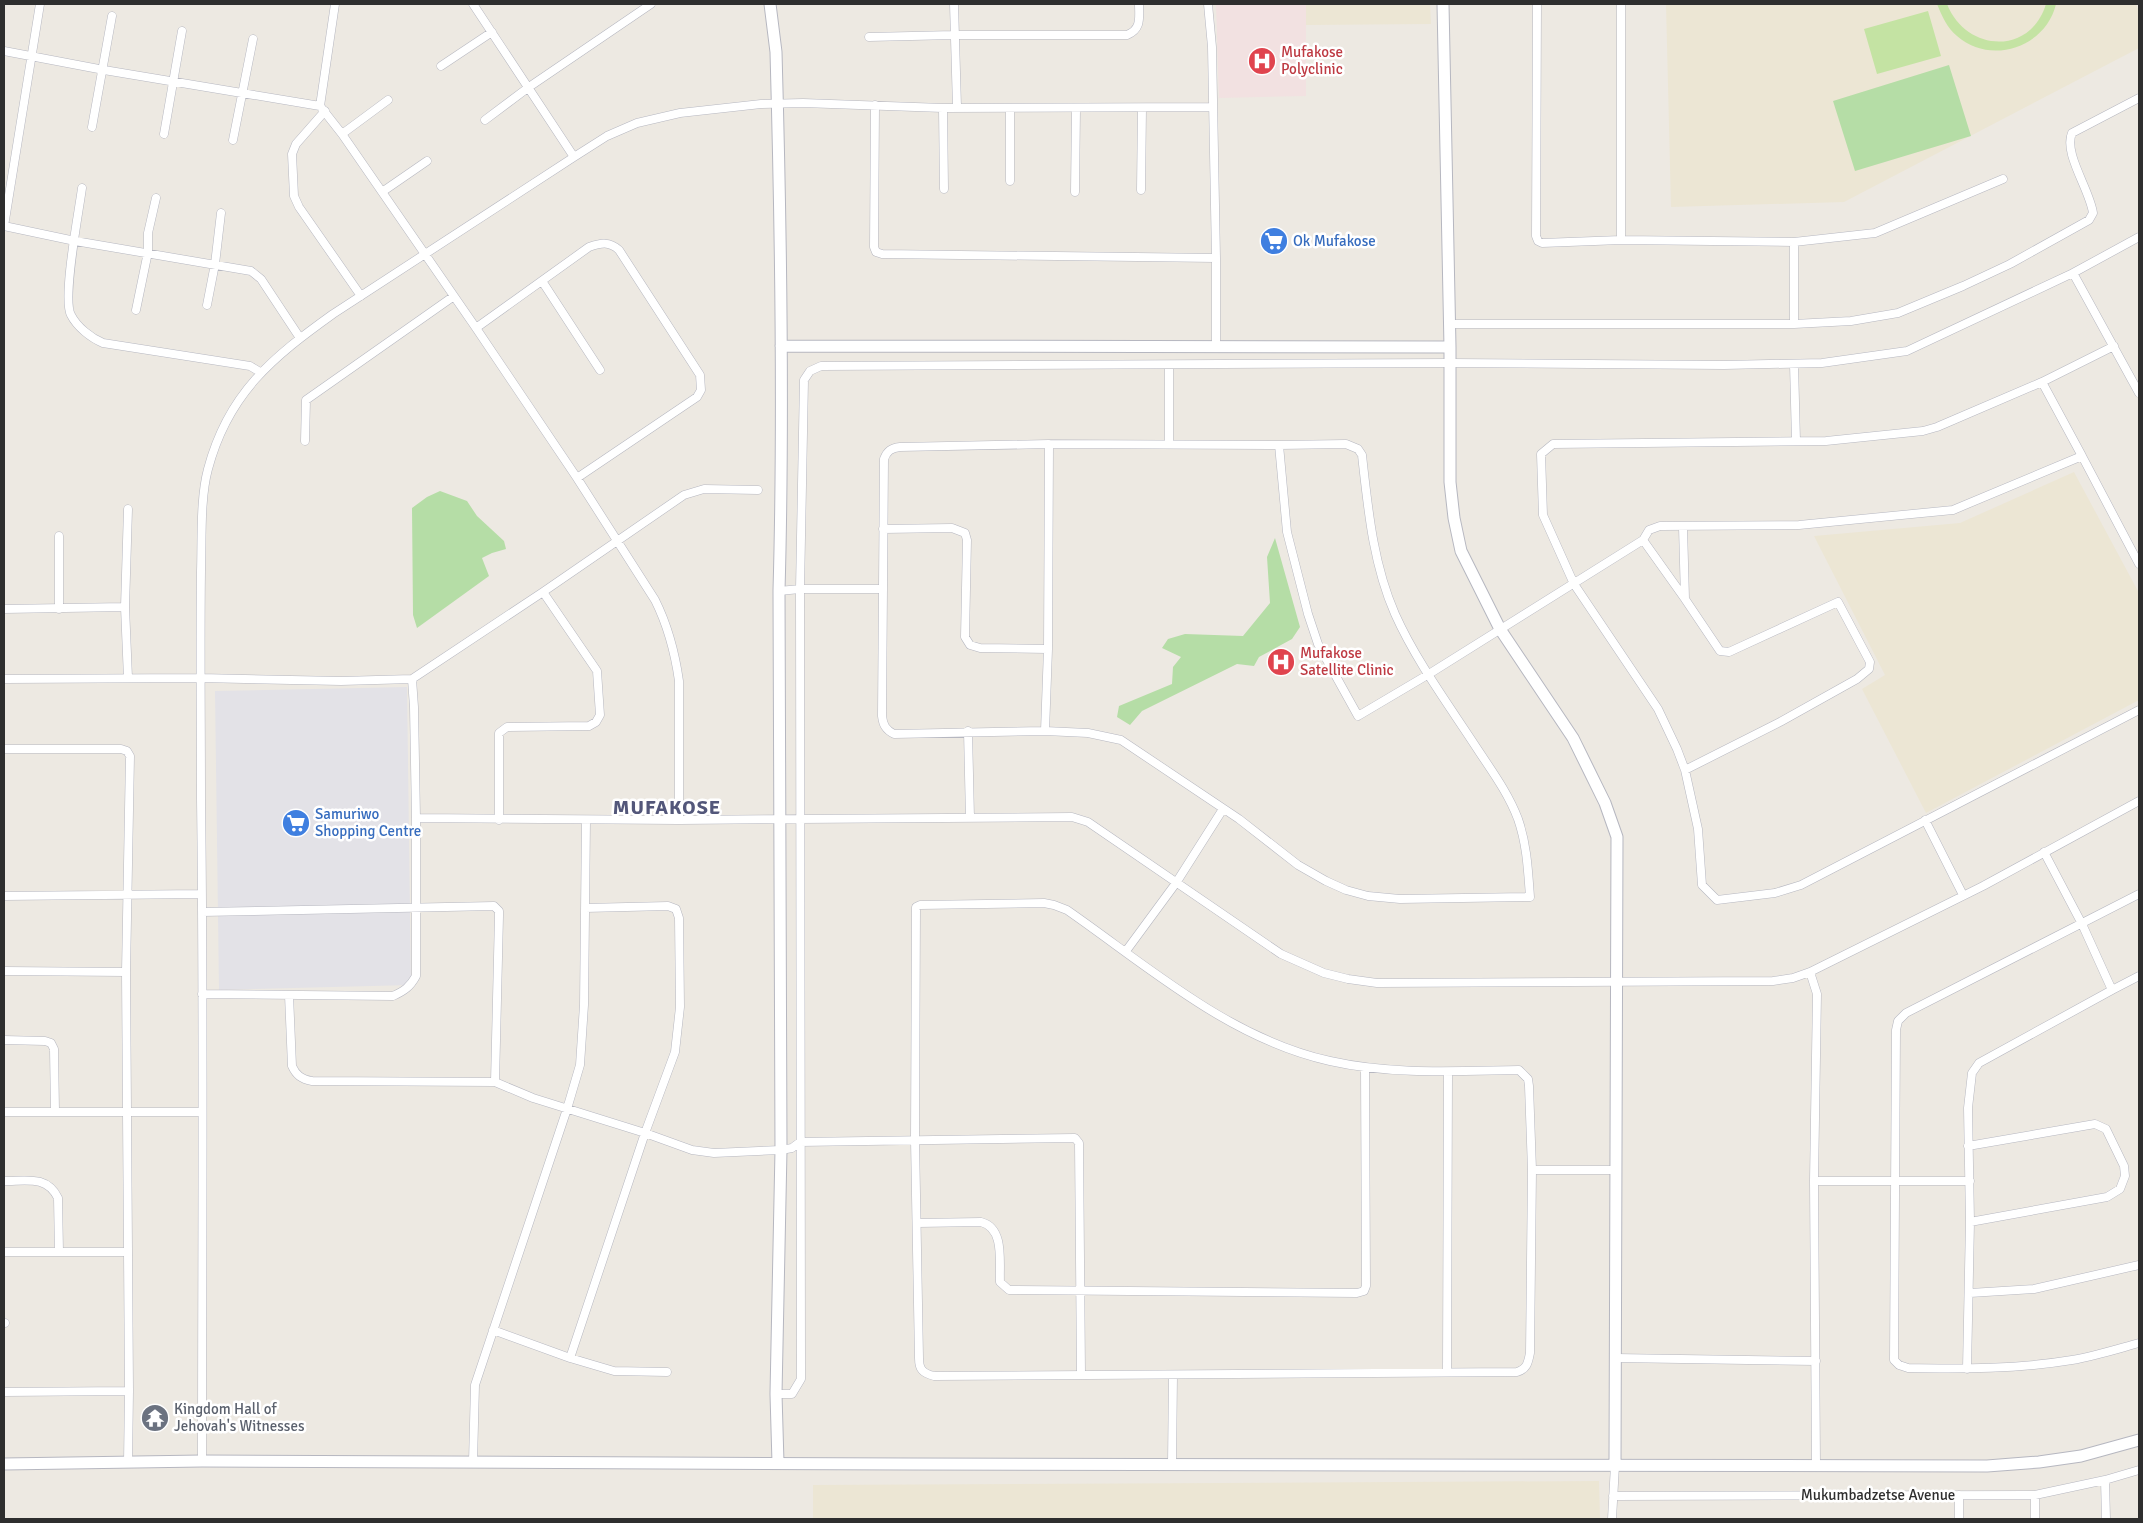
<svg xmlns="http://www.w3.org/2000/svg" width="2143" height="1523" font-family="Signika,sans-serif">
<rect width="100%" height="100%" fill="#ede9e2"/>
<path fill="#e3e2e7" d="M407,687l4,298 -192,5 -4,-299z"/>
<path fill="#ece6d4" d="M1306,4h124l1,20 -125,1z
M1666,4h470l3,7v37l-295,154 -173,5z
M2074,472l65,121v107l-213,113 -64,-124 23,-14 -71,-139 146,-13z
M1599,1481l1,38h-787v-34z"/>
<path fill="#f2e1e1" d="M1216,4h90v92l-87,2z"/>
<path fill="#b5dda6" d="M1949,65l22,71 -116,35 -22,-70z
M440,491l27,10 10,15 27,25 2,8 -14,4 -10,5 7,18 -72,52 -4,-13 -1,-107 15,-11z
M1275,538l25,89 -8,12 -33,18 -5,9 -17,-2 -95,47 -12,14 -13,-8 2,-11 53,-22 1,-17 8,-10 -19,-9 6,-9 17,-5 58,2 27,-33 -3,-46z"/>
<path fill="#c4e3a3" d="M1937,4h10c19,48 83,52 99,0h10c-10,43 -65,62 -99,32 -10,-8 -15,-20 -20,-32z
M1928,11l13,45 -64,18 -13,-45z"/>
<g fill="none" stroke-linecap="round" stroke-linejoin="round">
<defs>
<path id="street" d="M40,4l-36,222 71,15 176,30 10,8 39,59
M335,4l-15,102 22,28 134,194 101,150 78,122c13,26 20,53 24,81v139
M473,4l101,153
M954,4l3,103
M1208,4l4,43 4,211
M1537,4l-1,232 2,5 4,2 79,-3 173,2 81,-9 128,-54
M1621,4v236
M869,37l85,-2h173c15,-6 12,-18 12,-31
M4,51l100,19 216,36
M441,66l51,-34
M875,105l-1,142 2,5 6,2 334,4v89
M943,108l1,81
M325,111l-29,33 -4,10 2,42 5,11 62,89
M485,120l44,-33 122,-83
M92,127l20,-111
M164,134l18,-103
M342,134l46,-34
M233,140l20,-101
M1010,181v-73
M82,188c-3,23 -20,111 -11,127 6,12 20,23 32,28l147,23 10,6
M1141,190l1,-82
M382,192l45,-31
M1075,192l1,-83
M1794,242v82
M2073,273l66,120
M542,281l58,89
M207,305l8,-41 6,-51
M136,310l12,-58v-19l8,-35
M1449,324h345l57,-3 47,-8 65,-27 47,-22 79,-44 4,-7c-3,-23 -30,-60 -21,-80l67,-35
M476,328l113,-81c12,-4 20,-6 30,3l81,125 1,15 -4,7 -120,81
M2114,346l-72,36 -105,45 -14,4 -97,10 -273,3 -12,10 2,61 31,69 84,125 19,40 8,21 13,59 4,56 15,15 58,-7 26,-8 338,-175
M1794,364l2,77
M1169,365v79
M2042,382l40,74
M305,441l1,-41 148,-104
M1049,444l230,1 67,-1 12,5 4,6c6,54 11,109 33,159 22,49 56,94 85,139 14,21 29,42 38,66 9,26 10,51 12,78l-130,2 -32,-3 -22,-6 -20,-9 -28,-16 -59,-46 -118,-79 -33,-7 -43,-2 -151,3c-8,-4 -11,-9 -12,-18l2,-257c3,-8 7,-11 16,-12z
M1279,445l8,87 21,82 10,30 40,72 71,-42 214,-134 6,-10 11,-4 139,-1 154,-15 129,-54 57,108
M128,509l-3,98 3,71
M1683,527l2,72 35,52 9,1 109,-50 32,60 -1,7 -12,10 -77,43 -95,48
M883,529l69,-1 13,5 2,7 -2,97 5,8 10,3 68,1 -3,82
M59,536v73
M1643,540l42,59
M779,591l21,-2h82
M4,609l121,-2
M1048,649l1,-205
M4,679l196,-1 141,3 71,-2 131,-87 141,-97 20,-6 54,1
M968,731l2,87
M4,749h117l6,2 3,5 -4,216 3,419 -125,1
M416,818l263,2 393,-3 16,5 193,132 43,19 24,6 29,4 396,-2 20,-3 17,-6 173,-86 156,-85
M499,820v-87l8,-6 82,-1 7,-4 4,-7 -3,-44 -54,-79
M1925,820l38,75
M2044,852l38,72 30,66 27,-14
M2139,894l-233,119 -8,8 -2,9 -2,330 5,5 9,3c55,1 110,1 164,-8 23,-4 45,-11 67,-17
M4,896l198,-2
M1044,903l10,2 13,5c82,57 163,129 263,151 62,14 126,10 189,9l9,9 1,7 3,84 -2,183c-2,10 -3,16 -13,19l-583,4c-12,-3 -15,-7 -15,-18l-4,-218 1,-233 4,-2z
M202,912l292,-6 5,5v5l-4,166
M1126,951l50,-68 47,-74
M4,971l122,1
M1810,972l7,22 -3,187 2,283
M202,994l191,2c11,-5 17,-9 23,-20v-158l-2,-111 -2,-28
M289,995l3,71c4,9 9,13 20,15l183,1 38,16 112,35 47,17 22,3 67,-3 11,-2 8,-6 275,-4 4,5 2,231
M4,1040l41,1 6,2 3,6 1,63
M4,1112h198
M1968,1146l127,-22 11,5 18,37 1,10 -5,13 -13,8 -137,25
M1532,1170h84
M4,1181c22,0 43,-6 54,17l1,54
M1814,1181h156
M918,1223l63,-1c24,6 18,40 19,60l9,8 348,3 7,-2 2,-5 -1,-219
M4,1252h123
M1970,1293l64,-4 105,-24
M4,1323h1
M493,1330l77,28 44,13 53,1
M570,1358l75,-225 30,-81 5,-45 -1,-89 -3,-9 -8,-3 -83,2
M1615,1358l201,3
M1967,1369l3,-147 -2,-114 4,-35 7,-10 133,-73
M1447,1372l1,-300
M776,1394h16l9,-15v-10l-1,-780 4,-209 6,-9 11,-5 629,-3 274,2 98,-2 85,-12 166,-78 66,-36
M202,1461c0,-221 2,-441 -1,-662 0,-76 -1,-152 0,-228 1,-31 -1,-73 7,-102 20,-76 65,-112 125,-155l241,-157 33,-21 30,-13 43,-10 81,-9 42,-1 140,5 270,-1
M473,1462l2,-77 92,-276 13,-44 4,-60 2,-185
M128,1463l1,-72
M1172,1464l1,-89
M2105,1480l1,39
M1959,1495v24
M1613,1496l422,-1 70,-15 34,-10
M1612,1519l3,-54
M2035,1519v-24"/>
<path id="secondary" d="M770,4l6,48c5,179 8,359 3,539l2,559 -5,244 2,69
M1443,4l7,343
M781,346l669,1v135l4,36 7,33 39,78 73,109 32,65 12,34 -2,628
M4,1464l198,-3 706,3 1079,2 52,-4 42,-6 58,-16"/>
</defs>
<use href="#street" stroke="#b6b7c0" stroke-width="9"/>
<use href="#secondary" stroke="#b6b7c0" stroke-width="13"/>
<use href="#street" stroke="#fff" stroke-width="8"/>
<use href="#secondary" stroke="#fff" stroke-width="11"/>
</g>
<defs>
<symbol id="hospital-disc" viewBox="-11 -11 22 22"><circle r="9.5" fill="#e0444e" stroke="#fff"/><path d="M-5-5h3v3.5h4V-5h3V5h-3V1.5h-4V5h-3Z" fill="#fff"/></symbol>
<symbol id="supermarket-disc" viewBox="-11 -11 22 22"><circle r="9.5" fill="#3f7fe0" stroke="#fff"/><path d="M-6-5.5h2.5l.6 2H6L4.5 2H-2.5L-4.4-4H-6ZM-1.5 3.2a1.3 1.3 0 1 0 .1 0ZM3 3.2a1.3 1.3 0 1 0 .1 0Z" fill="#fff"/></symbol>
<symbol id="temple-disc" viewBox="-11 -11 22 22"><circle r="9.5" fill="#6b7280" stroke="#fff"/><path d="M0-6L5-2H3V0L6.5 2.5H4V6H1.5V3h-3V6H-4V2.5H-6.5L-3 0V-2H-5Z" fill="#fff"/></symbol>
</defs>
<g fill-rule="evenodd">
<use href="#hospital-disc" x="1246" y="45" width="32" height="32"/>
<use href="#supermarket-disc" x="1258" y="225" width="32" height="32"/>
<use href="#hospital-disc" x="1265" y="646" width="32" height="32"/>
<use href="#supermarket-disc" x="280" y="807" width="32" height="32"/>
<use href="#temple-disc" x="139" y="1402" width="32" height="32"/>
</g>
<g text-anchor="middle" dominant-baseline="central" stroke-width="5" stroke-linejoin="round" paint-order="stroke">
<g font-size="15" fill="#be3a42" stroke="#fff" text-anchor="start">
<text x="1281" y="52">Mufakose<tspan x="1281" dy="17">Polyclinic</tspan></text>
<text x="1300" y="653">Mufakose<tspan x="1300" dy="17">Satellite Clinic</tspan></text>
</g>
<g font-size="15" fill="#366cbe" stroke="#fff" text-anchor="start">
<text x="1293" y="241">Ok Mufakose</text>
<text x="315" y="814">Samuriwo<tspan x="315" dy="17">Shopping Centre</tspan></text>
</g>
<g font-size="15" fill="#5b616d" stroke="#fff" text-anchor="start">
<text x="174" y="1409">Kingdom Hall of<tspan x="174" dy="17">Jehovah's Witnesses</tspan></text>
</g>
<g font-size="15" fill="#2e2e2e" stroke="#fff">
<text x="1878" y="1495">Mukumbadzetse Avenue</text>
</g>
<g font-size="20" font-weight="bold" letter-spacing="1" fill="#53577a" stroke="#fff">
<text x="667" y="807">MUFAKOSE</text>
</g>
</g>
<rect width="2143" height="1523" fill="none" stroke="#2e2e2e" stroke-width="10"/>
</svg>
